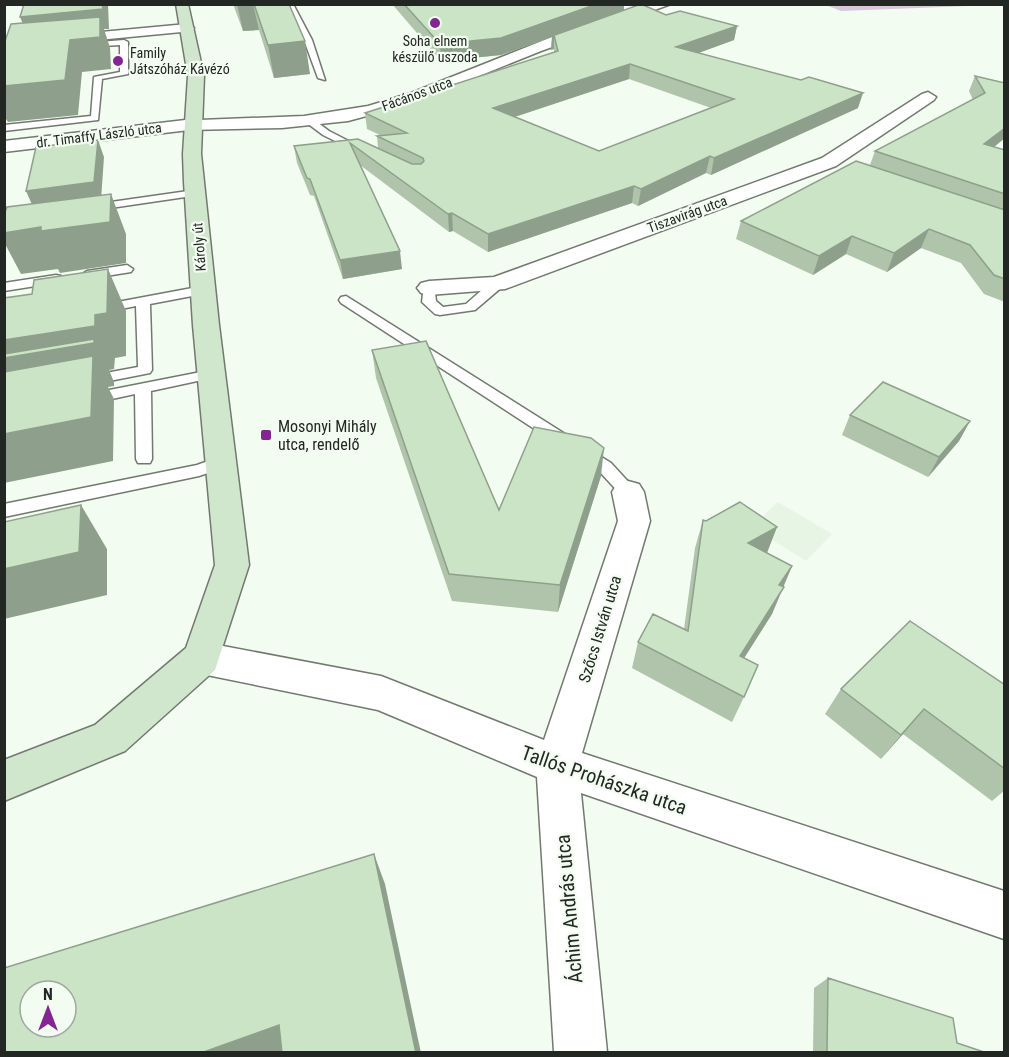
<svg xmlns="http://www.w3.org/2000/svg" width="1009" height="1057" font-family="'Roboto Condensed',sans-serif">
<rect width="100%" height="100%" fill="#f3fcf1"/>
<path fill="#e7f6e4" d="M778,502l54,32 -26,27 -55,-34z"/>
<path fill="#dac6dd" d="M826,5h168l-153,6z"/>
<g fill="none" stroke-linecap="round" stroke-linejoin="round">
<defs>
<path id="lane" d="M286,4h7l19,36 13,40 -7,-2 -14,-38z
M124,40l4,2v32l-26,5 -4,41 -94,11v-6l87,-9 3,-39 26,-5v-27l-34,2 -4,-2 4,-2z
M307,119h6l16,12 39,20 -9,2 -36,-18 -16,-12z
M195,190l4,1v4l-109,16 -6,-3 6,-3z
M127,265l6,4 -2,3 -44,7 -6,-4 6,-4z
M56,275l5,1 1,3 -1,3 -57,9v-8z
M497,280l5,1 1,3 -1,3 -27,23 -35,5 -5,-1 -13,-12 2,-17h10l2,16 7,6 23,-3 26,-23z
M203,286l6,4 -1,3 -58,11 2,66 -2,3 -61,12 -5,-2 -2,-3 2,-3 54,-10 -2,-61 -35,7 -7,-4 2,-3z
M346,296l265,167 23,25 3,4 -3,4h-12l-23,-25 -258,-168 -2,-3 2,-3z
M211,370l5,1 2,3 -2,3 -65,14 1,68 -2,4h-12l-2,-4 -1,-65 -46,10 -8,-5 8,-5z
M222,456l6,2 2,4 -2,4 -29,10 -195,41v-13l193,-39z"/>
<path id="street" d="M650,4h21l-130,47 -134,54 -59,16 -66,7 -93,2 -185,22v-11l190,-22 6,1 104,-4 64,-10 43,-13 141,-56z
M187,24l7,4 -2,3 -188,18v-8z
M928,92l8,5 -2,3 -98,66 -331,123 -76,6 -8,-2 -4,-5 4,-5 8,-2 65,-4 328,-119 100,-64z
M628,481l11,3 5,8 6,29 -68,232 422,138v48l-423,-146 26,259h-53l-17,-275 -159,-67 -176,-36 -13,-4 -6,-12 6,-12 13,-4 179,34 163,64 74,-219 -6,-29 5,-8z"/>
<path id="secondary" d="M176,4h12l16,72 -3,78 3,28 15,143 30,240 -34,105 -90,81 -121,50v-41l91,-35 91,-77 29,-83 -22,-240 -9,-143 -1,-28 5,-78z"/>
</defs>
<use href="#lane" stroke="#727a70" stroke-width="3"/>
<use href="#street" stroke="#727a70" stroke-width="3"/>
<use href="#secondary" stroke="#727a70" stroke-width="3"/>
<use href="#lane" fill="#fff" fill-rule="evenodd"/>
<use href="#street" fill="#fff" fill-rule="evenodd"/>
<use href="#secondary" fill="#d1e7cd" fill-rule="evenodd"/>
</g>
<path fill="#afc4aa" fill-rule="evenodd" d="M233,4h56l21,70 -36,4 -15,-48 -16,1z
M392,4h232v6l42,5 71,11 -3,14 -36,13 160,55 -147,67 -5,-2 -68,33 -6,-3 -144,49 -35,-21 -4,1 -89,-67 42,104 -59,10 -29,-83 -4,-1 -13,-32 -3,-17 64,-7 20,9 -1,-12h5l-15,-7 -2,-16 189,-61v-3l-3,1 1,-13 -51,18 -60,6zM629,79l82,29 -112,43 -84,-34z
M975,76l30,7 -11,64 11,3v152l-21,-8 -23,-31 -40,-15 -34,24 -41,-18 -33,21 -77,-36 5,-18 129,-56 5,-14 98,-51 -4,-9z
M372,350l127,160 102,-34 -43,136 -106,-11 -76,-223z
M850,415l120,6 -11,20 -31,36 -86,-42z
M703,520l3,1 71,6 -10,26 25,13 -20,48 -28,44v39l-12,25 -100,-54 6,-26 46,-13 11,-81z
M1005,685v105l-13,11 -89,-67 -22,25 -56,-45 16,-25z
M828,978l129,65 30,10h-174l1,-65z"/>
<path fill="#8ea08b" d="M102,4h6l1,25h-5l6,19 1,21 -29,3 -4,43 -70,7 -4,-6v-30l24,-50 -8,-19z
M237,4h16l6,26 -16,1z
M597,4h27v6l-70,26v13l-3,1 1,-13 -51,18 -60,6 -1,-17z
M737,26l-3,14 -60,22 2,-15z
M305,41l5,33 -36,4 -6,-33z
M630,64l-1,15 -136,45v-16z
M863,93l-5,15 -147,67 3,-17z
M1005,128v10l-28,23 7,-17z
M98,140l6,17 -3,43 -67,9 -8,-18z
M710,156l-4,17 -68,33 3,-17z
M634,186l-2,17 -144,49v-18z
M111,194l15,40v29l-66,10 -2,-4 -37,5 -17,-32v-9z
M452,213l1,18 -4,1 -1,-18z
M929,229l-8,19 -34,24 7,-19z
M852,236l-6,18 -33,21 6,-19z
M400,251l2,18 -59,10 -3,-19z
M108,269l18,42v45l-11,2 -1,11 -5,1 5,12v4l-6,1 6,12 -1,62 -109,22v-143l91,-25z
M970,421l-11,20 -31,36 11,-20z
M604,448l-3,28 -43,136 2,-27z
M81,505l26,44v46l-103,24v-50z
M777,527l-11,28 -18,-12z
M792,566l-20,48 -43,68 11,-26 39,-71z
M924,709l-21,25 -22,25 20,-24z
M374,854l11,30 36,169h-5z
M279,1025l22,19 -25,9h-75z"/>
<path fill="#cbe4c6" stroke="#8ea08b" stroke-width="1.5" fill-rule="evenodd" d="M24,4h78l1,5 -83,8z
M254,4h35l16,37 -37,4z
M404,4h193l-96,34 -61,6z
M641,4l25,11 14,-4 57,15 -61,21 125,33 8,-3 54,16 -149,65 -4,-2 -69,33 -7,-3 -146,48 -36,-21 -4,1 -98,-71 50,108 -60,9 -30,-81 -3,-1 -13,-32 64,-7 54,25h9l3,-3 -1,-3 -46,-22 30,-3 -42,-20 193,-62 -4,-16 -2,1zM630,64l104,35 -135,52 -106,-43z
M100,17v20l-30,3 -5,40 -61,6v-42l7,-20z
M975,76l30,7v45l-21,16 21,6v44l-130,-43 110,-58z
M98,140l-4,42 -68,9 10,-44z
M856,161l149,49v69l-11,-4 -24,-30 -41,-16 -35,24 -42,-17 -33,20 -78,-35z
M111,194l-1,28 -69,9v-4l-37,6v-18l3,-8z
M108,269l-1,44 -12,2v11l-91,14v-42l28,-4 2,-14z
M94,339v4l-90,15v-4z
M426,341l73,169 35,-83 57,11 13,10 -44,137 -111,-11 -77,-224z
M93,356l-2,61 -87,17v-62z
M883,382l87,39 -31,36 -89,-42z
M740,502l37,25 -29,16 44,23 -13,19 5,2 -44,69 18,9 -14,32 -106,-55 15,-28 35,17 15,-111 3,1z
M81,505l-2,47 -75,17v-47z
M910,621l95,64v84l-81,-60 -23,26 -60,-46z
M374,854l42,199h-134l-3,-28 -78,28h-197v-85zM30,991h36v36h-36z
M828,978l125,40 4,25 30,10h-160z"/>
<g fill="#832691" stroke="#f3fcf1" stroke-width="2">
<circle cx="435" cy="23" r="6"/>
<circle cx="118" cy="61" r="6"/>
<rect x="260" y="429" width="12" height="12" rx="3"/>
</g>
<g text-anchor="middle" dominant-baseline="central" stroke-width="4.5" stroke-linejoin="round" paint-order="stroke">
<g font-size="14" fill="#232723" stroke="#f3fcf1">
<text x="435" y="41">Soha elnem<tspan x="435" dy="16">készülő uszoda</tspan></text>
<text x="130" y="53" text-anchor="start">Family<tspan x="130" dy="16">Játszóház Kávézó</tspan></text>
</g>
<g font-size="14" fill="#232723" stroke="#f3fcf1">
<text transform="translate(417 94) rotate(-20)">Fácános utca</text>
<text transform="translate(99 135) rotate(-7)">dr. Timaffy László utca</text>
<text transform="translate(687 214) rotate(-20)">Tiszavirág utca</text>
<text transform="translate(199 247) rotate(-94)">Károly út</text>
</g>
<g font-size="16" fill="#232723" stroke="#f3fcf1" text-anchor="start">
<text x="278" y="426">Mosonyi Mihály<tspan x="278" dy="18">utca, rendelő</tspan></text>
</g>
<g font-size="16" fill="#232723" stroke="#f3fcf1">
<text transform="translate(600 629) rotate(-73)">Szőcs István utca</text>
</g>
<g font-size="20" fill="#232723" stroke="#f3fcf1">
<text transform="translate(604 780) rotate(19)">Tallós Prohászka utca</text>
<text transform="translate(569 909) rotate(-95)">Áchim András utca</text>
</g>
</g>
<rect width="1009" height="1057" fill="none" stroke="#232723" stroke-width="12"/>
<g transform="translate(48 1009)"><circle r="28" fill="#f3fcf1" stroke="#a0a79f" stroke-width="1.5"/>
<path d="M0-4.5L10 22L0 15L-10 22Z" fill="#832691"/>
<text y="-9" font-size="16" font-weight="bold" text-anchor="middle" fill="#232723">N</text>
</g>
</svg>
